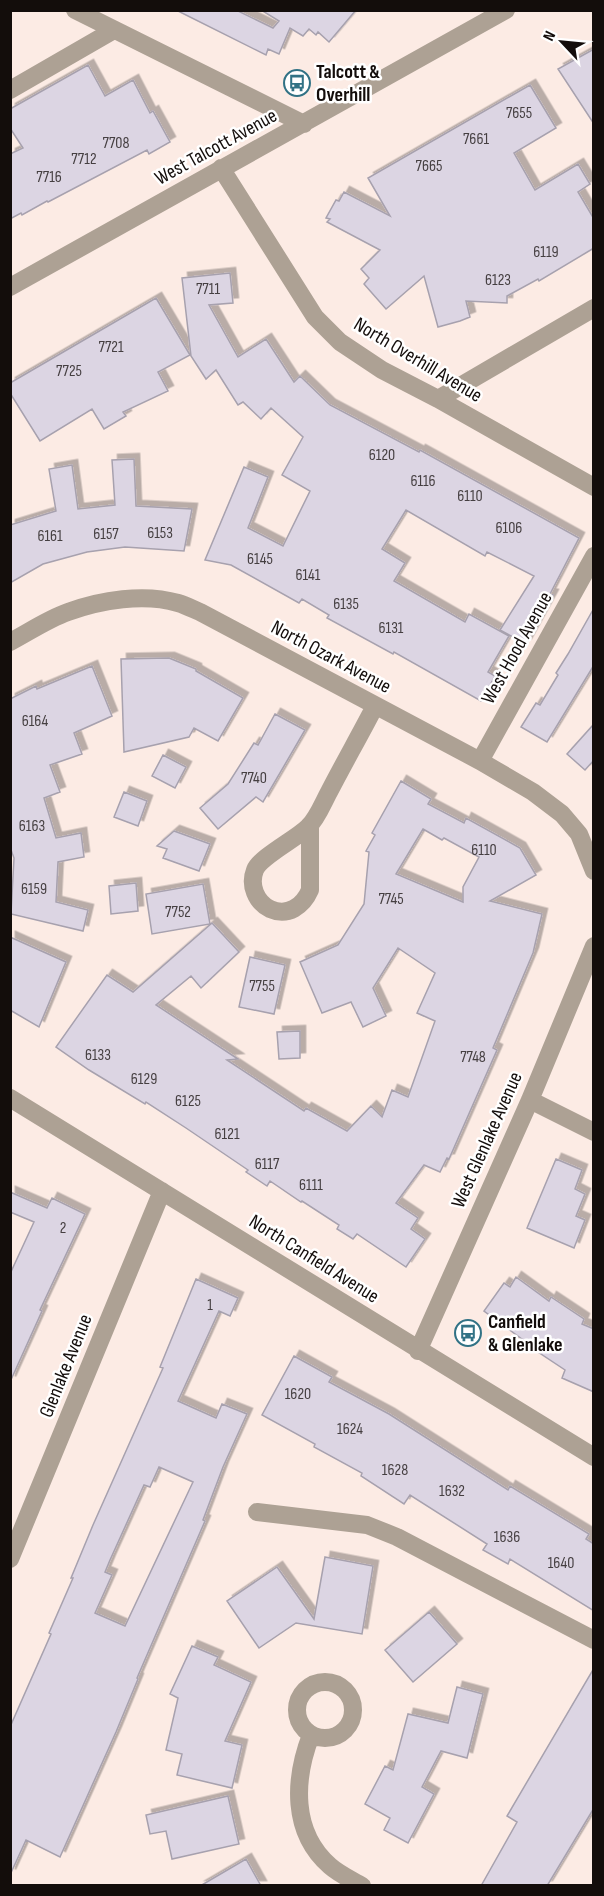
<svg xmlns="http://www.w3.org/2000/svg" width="604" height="1896" font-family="'Sofia Sans Condensed',sans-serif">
<defs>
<filter id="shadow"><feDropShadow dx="5.5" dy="-5.5" stdDeviation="0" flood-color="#0004"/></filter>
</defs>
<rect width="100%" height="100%" fill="#fcebe4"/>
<path fill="#dcd5e3" stroke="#a7a1ae" stroke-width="1.5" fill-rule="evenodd" filter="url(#shadow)" d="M176,10h60l37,18 6,-7 -18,-11h95l-27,32 -11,-10 -2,3 -7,-6 -6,7 -13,-8 -11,26 -11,-5 -2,6z
M594,49v75l-36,-55z
M88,65l17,31 28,-16 17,33 3,-2 17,31 -21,12 -2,-4 -99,52 -1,-1 -25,14 -1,-2 -11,6v-65l13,-6 -13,-20v-19z
M530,85l26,43 -42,25 21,37 43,-26 12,20 -12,8 16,27v29l-55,33 -1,-2 -31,17v7l-41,-2 4,16 -10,4 -22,6 -14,-51 -38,33 -22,-25 5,-6 -8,-9 19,-19 -53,-28 3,-3 -4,-1 10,-18 3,1 5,-9 46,24 -22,-38z
M230,273l3,30 -24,2 29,52 28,-18 28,43 6,-6 30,29 89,47 1,-2 159,88 -29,56 3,1 -27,49 -26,-14 34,-54 -47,-24 -2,4 -79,-46 -24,39 23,14 -11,18 71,41 4,-8 40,22 -21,36 7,4 -14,25 -87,-49 -1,2 -66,-36 2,-3 -27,-16 -3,4 -68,-38 -26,-5 39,-93 24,10 -20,51 35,18 27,-55 -28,-16 21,-38 -32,-29 -10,11 -18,-17 -5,3 -22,-35 -10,9 -15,-23 -9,-78z
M156,298l34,57 -32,17 10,19 -45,21 3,4 -22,13 -12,-20 -52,32 -30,-48v-10z
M134,459l2,47 56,3 -8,42 -59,-4 -38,5 -44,12 -33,19v-58l46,-14 -7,-42 23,-4 6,44 37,-4 -3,-45z
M594,608v57l-47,77 -26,-15 15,-24 4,2 18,-30 -2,-2 12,-19z
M169,658l27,11v2l47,27 -25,43 -24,-13 -5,9 -65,15 -3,-93z
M92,666l20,50 -38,17 8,21 -32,11 10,27 -16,6 12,40 25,-5 3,24 -26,5 -2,40 32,8 -5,21 -72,-17 3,-56 -4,-11v-148l26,-13 1,3z
M275,714l30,16 -42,72 -7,-5 -38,32 -18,-21 28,-24 26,-41 4,2z
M594,724v36l-9,10 -18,-16z
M163,755l23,12 -11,21 -23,-12z
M401,781l30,18 -3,5 36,19 2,-5 54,30 16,27 -46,26 52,13 -9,39 -40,95 4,2 -48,109 -2,-1 -7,14 -16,-7 -28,38 22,15 -7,11 14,10 -19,28 -49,-33 -4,5 -16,-10 2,-4 -37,-24 -1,1 -31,-21 -3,5 -21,-14 2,-2 -62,-42 -40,-26 -1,2 -56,-34 -33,-23 51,-72 26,17 79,-69 27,29 -38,36 -10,-12 -35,29 82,54 -11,1 77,51 2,-3 41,23 24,-25 11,11 10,-27 16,7 27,-76 -18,-8 18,-40 -37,-25 -25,40 13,28 -23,11 -12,-25 -29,11 -22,-51 38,-17 26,-41 5,-52 -3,-1 9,-16 -3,-2zM423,829l19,11 2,-2 35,19 -16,30v15l-67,-28z
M124,792l23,9 -9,25 -24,-9z
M174,831l36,13 -11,27 -36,-13 4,-9 -10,-3z
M136,883l2,28 -27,3 -2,-28z
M203,884l7,40 -58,10 -6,-40z
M10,937l56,25 -27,65 -29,-17z
M250,957l35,8 -11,49 -35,-7z
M300,1031v27l-21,1 -2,-27z
M556,1159l26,11 -7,19 10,5 -9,22 9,4 -11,28 -47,-20z
M10,1192l37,16 5,-10 33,16 -45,96 2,1 -32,71v-108l24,-52 -24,-10z
M516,1277l33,24 2,-4 33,22 -2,5 12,5v63l-32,-14 3,-8 -42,-28v-2l-39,-29 20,-28 6,4z
M196,1279l42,19 -8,18 -11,-5 -41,90 38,17 6,-14 25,10 -24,53 -20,53 2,1 -68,157 1,1 -22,53 -56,125 -34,-17 -16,35v-148l41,-93 -2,-1 24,-55h-2l22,-53 70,-157 -3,-1zM159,1467l34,15 -68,144 -30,-13 17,-38 -7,-3 5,-12 34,-75 6,2z
M294,1356l38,21 -3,5 60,32 119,76 2,-4 79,48 -3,5 8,5v67l-84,-52 -2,5 -25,-14 4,-6 -77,-49 -6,9 -43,-28 1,-3 -48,-26 1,-3 -53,-29z
M325,1557l48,9 -11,68 -66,-11 -37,25 -32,-47 50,-34 37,52z
M429,1612l28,32 -44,38 -28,-32z
M192,1646l26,11 -4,8 37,17 -26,59 17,4 -10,43 -55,-13 5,-21 -16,-4 12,-52 -8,-4z
M594,1668v140l-47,78h-66l36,-64 -10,-6z
M457,1687l26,7 -16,64 -26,-7 -19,36 12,7 -26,49 -24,-13 6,-12 -25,-14 20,-38 8,4 15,-56 40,9z
M228,1796l11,48 -67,15 -6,-28 -16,3 -4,-19z
M246,1859l15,27h-61z"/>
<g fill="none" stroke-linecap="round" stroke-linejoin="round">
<path stroke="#ada194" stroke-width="18" d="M75,10l229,114
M10,90l104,-60
M221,168l94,149 25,25 42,28 56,29 156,88
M10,287l496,-277
M438,399l156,-91
M10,642c19,-10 38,-23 58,-30 33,-12 76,-19 110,-9 7,2 15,6 22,9l280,149 53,31 29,22 17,20 15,37
M480,761l114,-205
M310,826v64c-7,16 -22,27 -40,19 -14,-7 -21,-24 -15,-39 5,-13 41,-31 53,-43 9,-8 15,-24 21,-35 15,-29 31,-57 46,-86
M10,1098l584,359
M530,1100l64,32
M418,1351l112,-251 64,-154
M257,1512l110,13 30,12 197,103
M10,1559l152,-368
M297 1710a28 28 0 1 1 56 0a28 28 0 1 1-56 0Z
M311,1735c-17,44 -20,97 19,131 9,8 22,14 32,20"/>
</g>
<defs>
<symbol id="bus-ring" viewBox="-11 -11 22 22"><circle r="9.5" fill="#fff" stroke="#317285" stroke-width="1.5"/><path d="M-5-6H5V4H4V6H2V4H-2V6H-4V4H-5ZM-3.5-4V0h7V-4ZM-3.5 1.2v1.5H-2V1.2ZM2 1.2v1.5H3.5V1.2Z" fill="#317285"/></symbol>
</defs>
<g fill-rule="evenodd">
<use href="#bus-ring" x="282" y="68" width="30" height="30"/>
<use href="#bus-ring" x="453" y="1318" width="30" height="30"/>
</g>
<g text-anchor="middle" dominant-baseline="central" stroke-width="5" stroke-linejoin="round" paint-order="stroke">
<g font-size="16" fill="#453f41">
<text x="519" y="113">7655</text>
<text x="476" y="139">7661</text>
<text x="116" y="143">7708</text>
<text x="84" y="159">7712</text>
<text x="429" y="166">7665</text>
<text x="49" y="177">7716</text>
<text x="546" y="252">6119</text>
<text x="498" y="280">6123</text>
<text x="208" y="289">7711</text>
<text x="111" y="347">7721</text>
<text x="69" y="371">7725</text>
<text x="382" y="455">6120</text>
<text x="423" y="481">6116</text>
<text x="470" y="496">6110</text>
<text x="509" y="528">6106</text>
<text x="160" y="533">6153</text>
<text x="106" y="534">6157</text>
<text x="50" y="536">6161</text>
<text x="260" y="559">6145</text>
<text x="308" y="575">6141</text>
<text x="346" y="604">6135</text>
<text x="391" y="628">6131</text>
<text x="35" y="721">6164</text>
<text x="254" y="778">7740</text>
<text x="32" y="826">6163</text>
<text x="484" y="850">6110</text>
<text x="34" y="889">6159</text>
<text x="391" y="899">7745</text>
<text x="178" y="912">7752</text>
<text x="262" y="986">7755</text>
<text x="98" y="1055">6133</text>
<text x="473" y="1057">7748</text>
<text x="144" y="1079">6129</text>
<text x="188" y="1101">6125</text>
<text x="227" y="1134">6121</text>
<text x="267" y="1164">6117</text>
<text x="311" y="1185">6111</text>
<text x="63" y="1228">2</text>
<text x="210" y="1305">1</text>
<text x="298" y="1394">1620</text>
<text x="350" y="1429">1624</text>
<text x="395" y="1470">1628</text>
<text x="452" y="1491">1632</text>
<text x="507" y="1537">1636</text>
<text x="561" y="1563">1640</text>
</g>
<g font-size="20" font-weight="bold" fill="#130d0b" stroke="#fff" text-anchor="start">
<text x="316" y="72">Talcott &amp;<tspan x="316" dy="23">Overhill</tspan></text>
<text x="488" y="1322">Canfield<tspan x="488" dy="23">&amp; Glenlake</tspan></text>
</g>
<g font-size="20" fill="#130d0b" stroke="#fff">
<text transform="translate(216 147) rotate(-29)">West Talcott Avenue</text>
<text transform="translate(418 360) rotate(31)">North Overhill Avenue</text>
<text transform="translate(517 648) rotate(-61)">West Hood Avenue</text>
<text transform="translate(331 657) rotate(28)">North Ozark Avenue</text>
<text transform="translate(487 1140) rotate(-66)">West Glenlake Avenue</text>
<text transform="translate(314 1259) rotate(32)">North Canfield Avenue</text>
<text transform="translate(66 1366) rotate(-68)">Glenlake Avenue</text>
</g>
</g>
<rect width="604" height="1896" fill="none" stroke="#130d0b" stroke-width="24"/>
<g transform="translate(562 42) rotate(296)" stroke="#ffffff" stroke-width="4.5" paint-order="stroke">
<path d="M0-4.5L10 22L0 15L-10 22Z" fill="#130d0b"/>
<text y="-9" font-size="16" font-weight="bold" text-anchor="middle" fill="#130d0b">N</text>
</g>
</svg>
